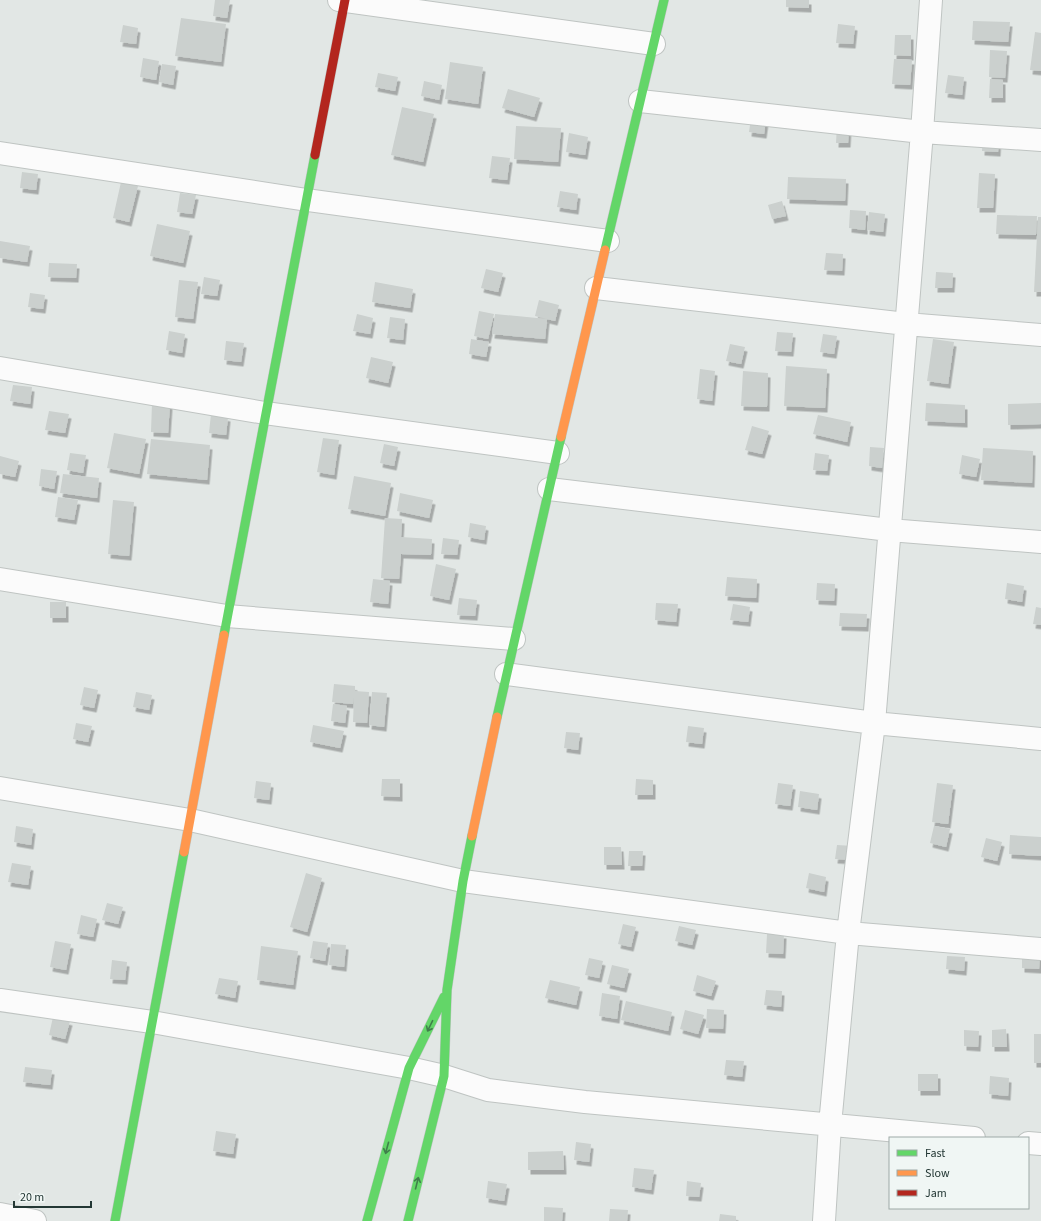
<svg xmlns="http://www.w3.org/2000/svg" width="1041" height="1221" font-family="'Source Sans 3',sans-serif">
<defs>
<filter id="shadow"><feDropShadow dx="2.5" dy="4.5" stdDeviation="0" flood-color="#0004"/></filter>
</defs>
<rect width="100%" height="100%" fill="#e2e7e5"/>
<path fill="#cbd0ce" filter="url(#shadow)" d="M215,0h15l-3,18 -14,-2z
M786,0h23v8l-23,-1z
M181,18l45,6 -5,38 -46,-6z
M973,21l37,1 -2,20 -36,-2z
M838,24l17,2 -2,18 -17,-1z
M123,25l15,3 -2,16 -16,-2z
M1035,32l6,1v38l-11,-1z
M895,35h16v21l-17,-1z
M990,50l17,1 -2,27 -16,-1z
M143,58l16,3 -3,19 -16,-3z
M894,59l18,1 -2,25 -18,-1z
M450,62l33,5 -5,37 -33,-5z
M162,64l14,2 -3,19 -14,-3z
M378,73l20,4 -3,14 -20,-4z
M948,75l16,2 -2,18 -17,-2z
M990,79l13,1v18h-14z
M424,81l18,4 -3,15 -18,-4z
M508,89l32,9 -6,19 -32,-9z
M402,107l32,7 -11,48 -32,-7z
M751,118l15,2 -2,14 -15,-2z
M837,125h12l-1,18h-12z
M516,126l45,2 -3,34 -44,-3z
M569,133l19,4 -3,18 -19,-3z
M983,133l16,1 -1,18 -16,-1z
M492,156l18,2 -3,22 -18,-2z
M22,172l16,2 -2,16 -16,-2z
M979,173l16,1 -2,34h-16z
M788,177l58,2 -1,22 -58,-2z
M121,182l17,4 -9,36 -16,-4z
M560,191l18,3 -2,16 -19,-3z
M180,193l16,2 -4,19 -15,-2z
M782,201l4,15 -14,3 -4,-14z
M850,210l16,1 -1,19 -16,-2z
M869,212l16,2 -2,18 -16,-2z
M997,215l40,1 -1,19 -40,-1z
M1038,217h3v75h-7z
M157,224l33,7 -7,32 -33,-7z
M0,241l30,5 -3,16 -27,-4z
M826,253l17,1 -1,17 -18,-1z
M49,263l28,1 -1,14 -28,-1z
M486,269l17,4 -5,19 -17,-4z
M936,272l17,1 -1,15h-17z
M204,277l16,3 -3,16 -16,-2z
M179,280l19,2 -5,37 -18,-2z
M375,282l38,7 -3,19 -38,-6z
M30,293l15,2 -2,14 -15,-2z
M539,300l20,5 -4,16 -20,-5z
M479,311l15,3 -6,25 -14,-3z
M357,314l16,4 -3,16 -17,-3z
M495,314l52,5 -2,20 -53,-5z
M390,317l15,2 -2,21 -16,-2z
M169,331l16,3 -3,19 -16,-3z
M777,332l16,1 -2,19 -16,-1z
M823,334l14,2 -3,18 -14,-2z
M471,339l18,3 -3,15 -17,-3z
M933,339l21,3 -6,42 -21,-3z
M226,341l18,2 -3,19 -17,-2z
M730,344l15,3 -4,17 -15,-3z
M371,357l22,5 -5,21 -22,-5z
M786,366l41,3 -2,39 -41,-2z
M700,369l15,2 -3,30 -15,-2z
M743,371l25,2 -1,34 -26,-1z
M13,385l19,2 -2,17 -20,-3z
M152,403l18,1 -2,29 -17,-1z
M926,403l39,2v18l-40,-2z
M1041,403v21l-33,1v-21z
M49,411l20,3 -4,19 -20,-3z
M211,414l17,3 -2,18 -17,-2z
M818,415l33,7 -4,20 -34,-8z
M752,426l17,5 -7,23 -17,-4z
M114,433l32,6 -7,35 -32,-6z
M323,438l16,2 -5,35 -17,-3z
M151,439l59,6 -3,35 -60,-6z
M384,444l14,3 -4,19 -14,-3z
M870,447l14,1 -2,20 -13,-2z
M983,448l50,3 -1,32 -51,-3z
M70,453l16,2 -3,18 -16,-3z
M815,453l14,2 -2,16 -14,-1z
M962,455l18,4 -4,18 -17,-3z
M0,456l19,5 -4,16 -15,-3z
M41,469l16,2 -3,18 -15,-3z
M63,474l36,4 -2,20 -37,-5z
M354,476l37,7 -6,33 -37,-7z
M400,493l33,7 -4,18 -32,-7z
M58,497l20,3 -4,20 -19,-3z
M113,500l21,2 -5,54 -21,-2z
M385,518l17,1 -1,18 31,2 -1,16 -30,-1 -2,25 -18,-1z
M470,523l16,3 -2,14 -16,-3z
M443,538l16,2 -2,15 -16,-1z
M436,564l20,5 -7,31 -19,-4z
M727,577l30,2 -1,19 -31,-2z
M373,579l17,2 -2,23 -18,-2z
M817,583l18,1 -1,17 -18,-1z
M1007,583l17,3 -2,16 -17,-3z
M459,598l18,2 -2,16 -18,-1z
M50,602h16v16h-16z
M656,603l22,1 -2,18 -21,-2z
M733,604l17,3 -2,15 -18,-2z
M1036,607l5,1v17l-8,-1z
M840,613l27,1 -1,13 -27,-1z
M334,684l21,2v5l14,1 -2,31 -14,-1 1,-24 -1,6 -21,-2z
M84,687l14,3 -4,18 -14,-3z
M136,692l16,3 -3,15 -16,-3z
M372,692l15,1 -3,34 -15,-2z
M333,704l14,2 -2,17 -14,-2z
M76,723l16,3 -4,16 -15,-3z
M313,725l31,6 -4,17 -30,-6z
M688,726l16,2 -2,16 -16,-2z
M566,732l14,1 -2,17 -14,-2z
M382,779h18v18l-19,-1z
M636,779l17,1v15h-18z
M256,781l15,2 -2,17 -15,-2z
M778,783l15,2 -3,21 -15,-2z
M937,783l16,2 -5,39 -16,-2z
M800,791l19,3 -2,16 -19,-3z
M16,826l17,3 -2,16 -17,-3z
M934,826l16,3 -4,18 -16,-4z
M1010,835l31,2v19l-32,-2z
M986,838l16,4 -5,19 -16,-4z
M837,845l16,1 -1,14 -17,-1z
M604,847h17l1,18h-18z
M629,851h14l-1,15h-14z
M12,863l19,3 -3,19 -20,-3z
M306,873l16,5 -15,54 -17,-5z
M809,873l17,4 -2,15 -18,-4z
M107,903l16,4 -5,17 -16,-4z
M81,915l16,4 -4,18 -16,-3z
M623,924l13,3 -5,20 -13,-3z
M679,926l17,4 -4,15 -17,-4z
M767,934h17l-1,20 -17,-1z
M55,941l16,3 -5,26 -16,-3z
M313,941l15,2 -3,18 -15,-3z
M331,944l15,1 -2,22 -15,-2z
M261,946l37,5 -5,34 -36,-5z
M1022,952l18,1 -1,16 -17,-1z
M947,956l18,1 -1,14 -18,-2z
M589,958l14,3 -4,17 -14,-3z
M112,960l15,2 -2,18 -15,-1z
M612,965l17,4 -5,19 -17,-4z
M697,975l19,6 -5,15 -18,-5z
M219,978l19,3 -3,17 -20,-4z
M550,980l30,7 -4,18 -31,-7z
M766,990l16,1 -1,16 -17,-2z
M602,993l18,3 -3,23 -18,-3z
M626,1001l46,11 -4,19 -47,-11z
M707,1009l17,1 -1,19 -17,-1z
M685,1010l19,5 -6,19 -18,-5z
M53,1017l17,4 -5,18 -16,-4z
M1006,1029l1,18h-15v-17z
M964,1030l15,1 -1,16 -14,-1z
M1034,1034h7v29h-7z
M726,1060l18,1 -2,16 -18,-2z
M25,1067l27,3 -2,15 -27,-3z
M918,1074h20v17h-20z
M990,1076l19,2 -1,18 -19,-2z
M216,1131l20,3 -3,20 -20,-3z
M576,1142l15,2 -2,18 -15,-2z
M563,1151l1,19h-36v-18z
M634,1168l20,2 -3,20 -19,-3z
M488,1181l19,3 -3,17 -18,-3z
M687,1181l14,2 -2,14 -13,-1z
M544,1207l19,1 -1,13h-18z
M610,1209l18,1 -1,11h-18z
M720,1214l16,2v5h-17z"/>
<g fill="none" stroke-linecap="round" stroke-linejoin="round">
<defs>
<path id="street" d="M339,0l315,44
M640,101l282,31 119,8
M0,153l307,47 301,41
M596,288l310,36 135,11
M0,368l265,45 293,40
M549,489l340,41 152,12
M0,579l227,37 287,23
M506,674l368,49 167,16
M0,788l190,32 273,61 385,52 193,16
M0,1000l152,22 257,46 35,8 44,14 97,12 389,36
M1028,1143l13,1
M0,1214l35,7
M824,1221l6,-96 18,-192 26,-210 48,-591 9,-132"/>
<path id="fast" d="M605,250l59,-250
M224,635l91,-480
M497,717l64,-280
M115,1221l69,-369
M367,1221l42,-153 35,-71
M408,1221l36,-145 3,-86 16,-109 9,-45"/>
<path id="slow" d="M561,437l44,-187
M472,836l25,-119
M184,852l40,-217"/>
<path id="jam" d="M315,155l30,-155"/>
</defs>
<use href="#street" stroke="#bfc4c2" stroke-width="24"/>
<use href="#fast" stroke="#bfc5c3" stroke-width="10"/>
<use href="#slow" stroke="#bfc5c3" stroke-width="10"/>
<use href="#jam" stroke="#bfc5c3" stroke-width="10"/>
<use href="#street" stroke="#fbfbfb" stroke-width="22"/>
<use href="#fast" stroke="#63d668" stroke-width="9"/>
<use href="#slow" stroke="#ff974d" stroke-width="9"/>
<use href="#jam" stroke="#b3261e" stroke-width="9"/>
</g>
<defs><path id="oneway-shaft" d="M-6 0H5M1.5-3L5.5 0L1.5 3" fill="none" stroke-width="1.6" stroke-linecap="round" stroke-linejoin="round"/></defs>
<g stroke="#407f4b">
<use href="#oneway-shaft" transform="translate(430 1026) rotate(116)"/>
<use href="#oneway-shaft" transform="translate(387 1148) rotate(105)"/>
<use href="#oneway-shaft" transform="translate(417 1183) rotate(-76)"/>
</g>
<rect x="889" y="1137" width="140" height="72" fill="#f0f6f4" stroke="#9eaaa7"/>
<rect x="897" y="1150" width="20" height="6" fill="#63d668" stroke="#9eaaa7"/>
<text x="925" y="1157" font-size="12" fill="#233734">Fast</text>
<rect x="897" y="1170" width="20" height="6" fill="#ff974d" stroke="#9eaaa7"/>
<text x="925" y="1177" font-size="12" fill="#233734">Slow</text>
<rect x="897" y="1190" width="20" height="6" fill="#b3261e" stroke="#9eaaa7"/>
<text x="925" y="1197" font-size="12" fill="#233734">Jam</text>
<path d="M14 1201v6h77v-6" fill="none" stroke="#233734" stroke-width="2"/>
<text x="20" y="1201" font-size="12" fill="#233734" stroke="#f0f6f4" stroke-width="3" paint-order="stroke">20 m</text>
</svg>
